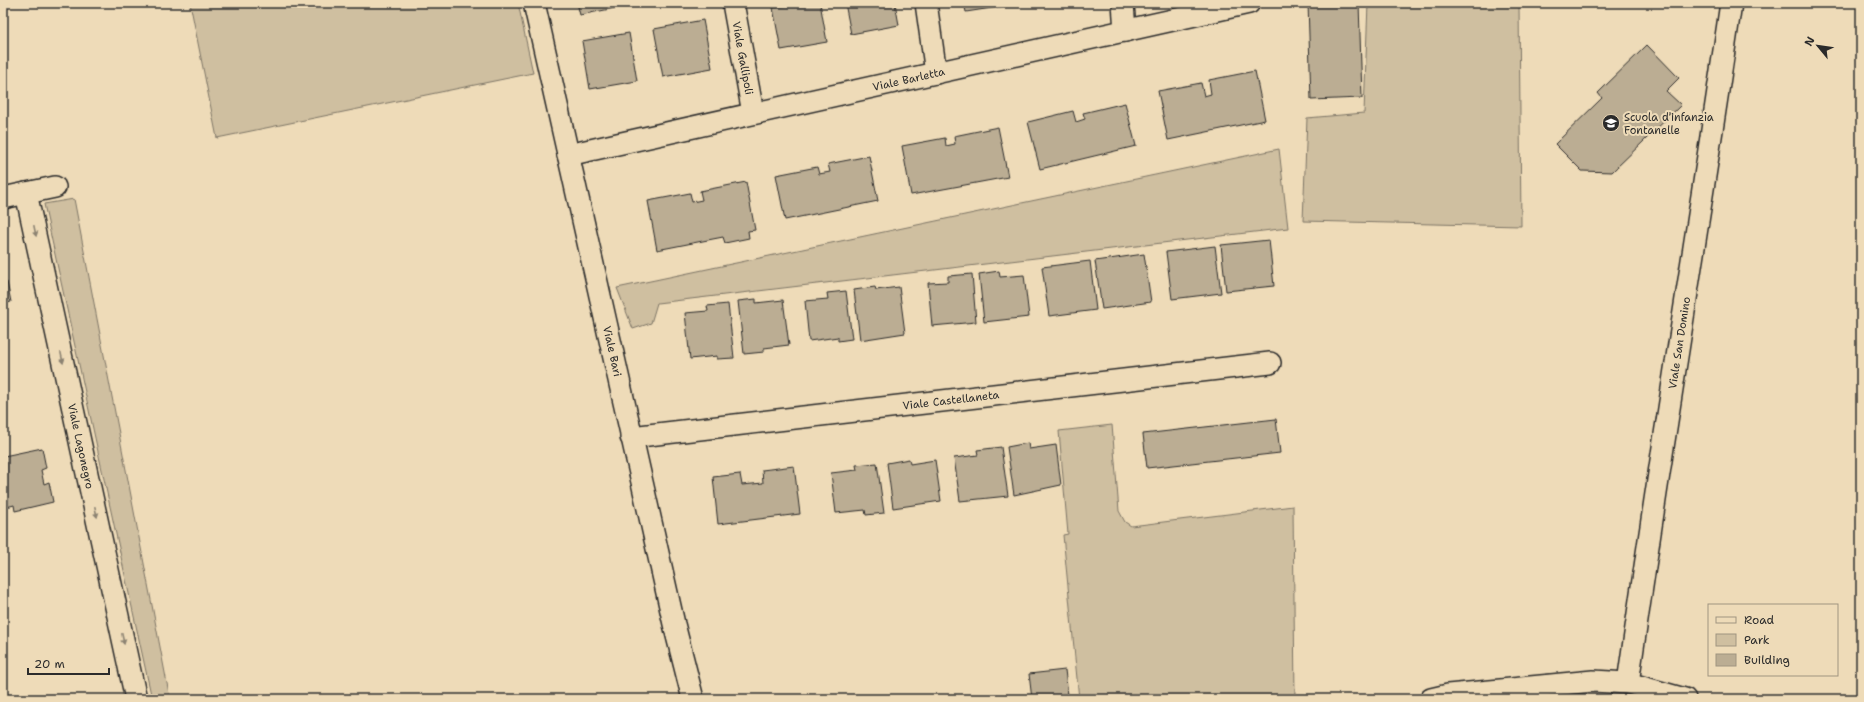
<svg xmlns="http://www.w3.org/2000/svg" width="1864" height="702" font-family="'Shantell Sans',sans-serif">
<rect width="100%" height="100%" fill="#eedbb8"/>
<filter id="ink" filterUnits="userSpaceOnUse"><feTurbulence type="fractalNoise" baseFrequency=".025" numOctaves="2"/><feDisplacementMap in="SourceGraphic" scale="8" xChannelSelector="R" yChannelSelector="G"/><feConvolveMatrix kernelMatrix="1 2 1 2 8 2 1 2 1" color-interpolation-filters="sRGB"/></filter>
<g filter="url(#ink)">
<path fill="#cfbfa0" stroke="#7d7566" d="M190,3h328l15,70 -316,65z
M1368,3h151l2,223 -218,-5 4,-103 57,-5z
M1279,149l9,79 -631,75 -6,20 -18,6 -16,-41z
M74,199l96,500h-18l-108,-495z
M1112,425l7,86 6,11 6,4 162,-20 2,193h-216l-16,-164 5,-1 -9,-103z"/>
<path fill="#bbad93" stroke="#2b2b2b" d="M577,3h47l1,3 -45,9z
M800,3h20l7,39 -46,8 -8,-42z
M845,3h50l4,22 -48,9z
M964,3h60l-58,9z
M1308,3h51l3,95 -51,2z
M703,20l9,48 -49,9 -9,-48z
M629,33l8,48 -47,8 -8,-48z
M1647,45l32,33 -13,13 15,14 -69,67 -30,-1 -27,-27 47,-46 -4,-5z
M1255,71l10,49 -97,20 -10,-49 43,-8 3,13 7,-2 -2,-14z
M1125,103l11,43 -96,23 -12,-47 45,-11 3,11 9,-3 -2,-6z
M998,127l10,50 -97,18 -9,-49 43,-8 1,8 9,-2 -1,-8z
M869,156l9,45 -93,19 -9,-45 41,-8 2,7 11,-2 -2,-8z
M746,182l9,48 -7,1 1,7 -24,5 -2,-6 -66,13 -9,-49 42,-8 2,9 10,-2 -2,-9z
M1269,240l5,46 -48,5 -5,-46z
M1215,246l6,47 -49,6 -6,-47z
M1144,254l7,48 -49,7 -7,-48z
M1090,261l6,49 -47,6 -7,-49z
M999,271l1,6 24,-2 5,42 -45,5 -5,-48z
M972,274l4,48 -44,4 -4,-43 20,-1v-6z
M7,282l4,20 -8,2v-21z
M875,287l1,3 23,-3 6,46 -45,7 -6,-50z
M846,291l6,48 -14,2v-4l-29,4 -4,-40 23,-2 -1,-6z
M756,299v4l27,-3 6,45 -25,3v4l-20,2 -6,-53z
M728,304l6,54 -17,1v-3l-27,3 -5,-46 23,-2 -1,-5z
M1276,419l4,34 -133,15 -4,-34z
M1028,443l1,6 27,-4 5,40 -47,10 -7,-48z
M1001,447l7,49 -48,5 -6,-43 24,-3 -1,-5z
M42,448l4,20 -5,2 3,14 5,-2 4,20 -38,9 -1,-6 -11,3 1,-52z
M909,459l1,5 25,-4 6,41 -48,7 -6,-45z
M877,463l7,50 -18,2 -1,-5 -29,3 -5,-40 26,-3 -1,-5z
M794,466l6,48 -82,10 -5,-47 27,-3 2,11 21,-2 -1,-13z
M1065,670l3,25 -36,4 -3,-25z"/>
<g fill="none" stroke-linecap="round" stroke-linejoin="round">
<defs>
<g id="minor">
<path id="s1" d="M534,3l140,621 19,75"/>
<path id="s2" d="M733,3l20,110"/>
<path d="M926,3l10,70"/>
<path d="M1123,3l2,28"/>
<path id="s3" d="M568,155l681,-152"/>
<path id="s4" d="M26,193l110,506"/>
<path d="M3,198l52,-11"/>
<path id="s5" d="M631,437l639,-74"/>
<path id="s6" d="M1628,683c32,-227 70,-453 103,-680"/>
<path d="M1431,699l17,-4 145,-14 35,2 57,16"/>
</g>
</defs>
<use href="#minor" stroke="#2b2b2b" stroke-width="24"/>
<use href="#minor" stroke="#eedbb8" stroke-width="21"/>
</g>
<defs><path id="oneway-solid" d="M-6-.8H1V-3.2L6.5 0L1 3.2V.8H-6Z"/></defs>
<g fill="#8c8372">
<use href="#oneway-solid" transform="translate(35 231) rotate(78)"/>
<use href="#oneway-solid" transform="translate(62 358) rotate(78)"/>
<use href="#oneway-solid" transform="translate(96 512) rotate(78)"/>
<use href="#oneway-solid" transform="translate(123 639) rotate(78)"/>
</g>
</g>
<defs>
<symbol id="school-disc" viewBox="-11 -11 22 22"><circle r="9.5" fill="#2b2b2b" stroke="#eedbb8"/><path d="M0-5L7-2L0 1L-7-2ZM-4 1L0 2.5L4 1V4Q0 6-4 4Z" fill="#fff"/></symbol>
</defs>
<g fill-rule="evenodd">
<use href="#school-disc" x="1601" y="113" width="20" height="20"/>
</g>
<g text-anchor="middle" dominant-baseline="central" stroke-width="4" stroke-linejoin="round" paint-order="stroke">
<g font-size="11" fill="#2b2b2b" stroke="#eedbb8">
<text stroke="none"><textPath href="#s2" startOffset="56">Viale Gallipoli</textPath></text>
<text stroke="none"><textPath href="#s3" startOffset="349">Viale Barletta</textPath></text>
<text stroke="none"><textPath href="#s6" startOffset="344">Viale San Domino</textPath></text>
<text stroke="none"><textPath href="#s1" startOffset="357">Viale Bari</textPath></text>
<text stroke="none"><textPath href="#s5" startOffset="322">Viale Castellaneta</textPath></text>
<text stroke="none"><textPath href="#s4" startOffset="259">Viale Lagonegro</textPath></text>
</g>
<g font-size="11" fill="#2b2b2b" stroke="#eedbb8" text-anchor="start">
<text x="1624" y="117">Scuola d'infanzia<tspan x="1624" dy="13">Fontanelle</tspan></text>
</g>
</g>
<rect width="1864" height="702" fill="none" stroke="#eedbb8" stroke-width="16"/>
<rect x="8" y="8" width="1848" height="686" fill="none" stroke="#2b2b2b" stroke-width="1.5" filter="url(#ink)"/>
<rect x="1708" y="604" width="130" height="72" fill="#eedbb8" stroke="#a09580"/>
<rect x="1716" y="617" width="20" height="6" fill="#eedbb8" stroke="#a09580"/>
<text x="1744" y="624" font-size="12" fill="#2b2b2b">Road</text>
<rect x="1716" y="634" width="20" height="12" fill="#cfbfa0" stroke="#a09580"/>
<text x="1744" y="644" font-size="12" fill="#2b2b2b">Park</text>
<rect x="1716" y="654" width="20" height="12" fill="#bbad93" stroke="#a09580"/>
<text x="1744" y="664" font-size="12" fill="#2b2b2b">Building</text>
<g transform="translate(1818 46) rotate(299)" stroke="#eedbb8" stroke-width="3" paint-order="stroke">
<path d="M0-3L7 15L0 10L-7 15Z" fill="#2b2b2b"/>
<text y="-6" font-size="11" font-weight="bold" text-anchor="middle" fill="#2b2b2b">N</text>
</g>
<path d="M28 668v6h81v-6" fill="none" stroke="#2b2b2b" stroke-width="2"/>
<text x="34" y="668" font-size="12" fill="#2b2b2b" stroke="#eedbb8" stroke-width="3" paint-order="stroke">20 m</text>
</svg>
